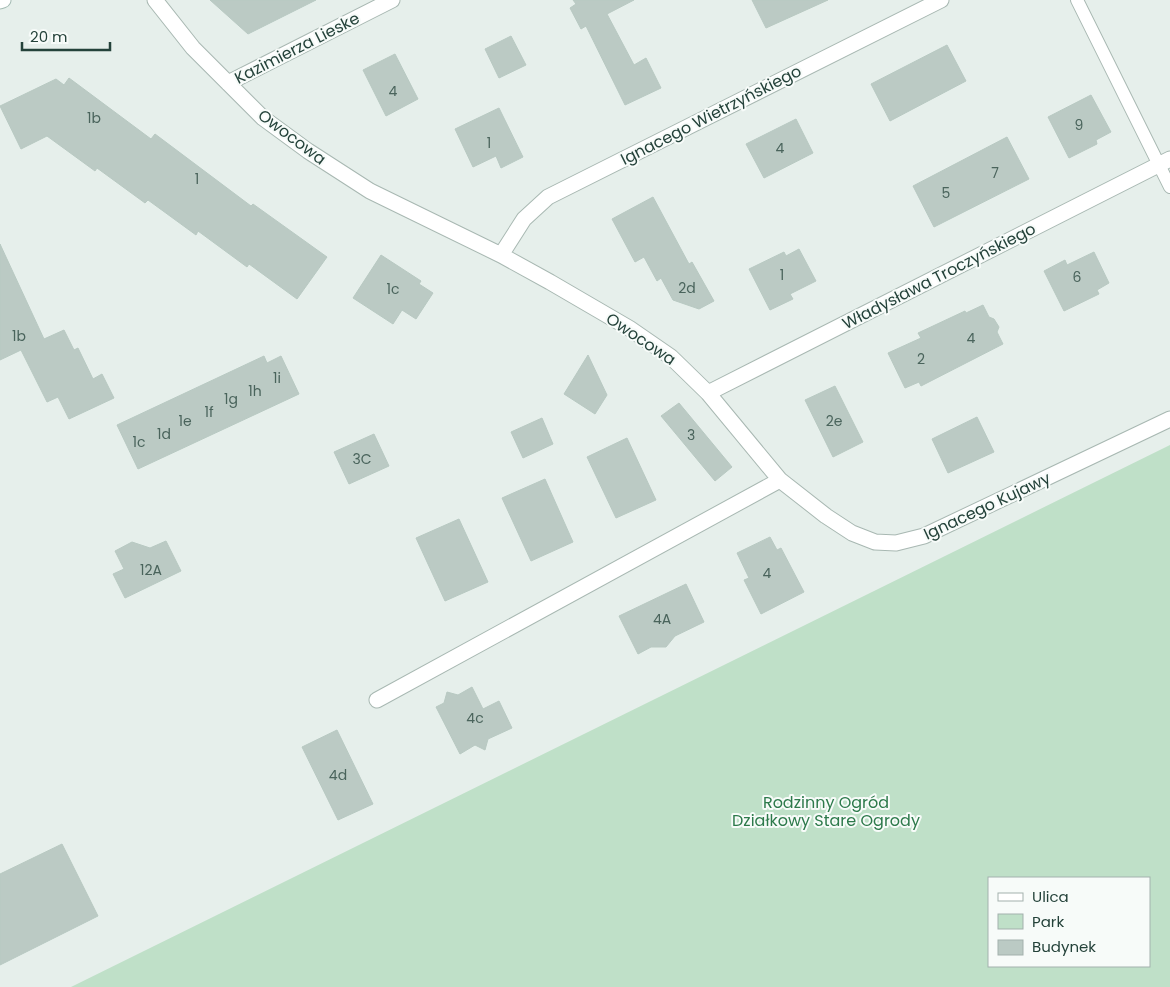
<svg xmlns="http://www.w3.org/2000/svg" width="1170" height="987" font-family="Poppins,sans-serif">
<rect width="100%" height="100%" fill="#e6efeb"/>
<path fill="#bfe0c8" fill-rule="evenodd" d="M1170,445v542h-1099zM989,878h160v88h-160z"/>
<path fill="#bbcac4" stroke="#b8c9c2" d="M210,0h106l-68,34z
M573,0h61l-27,14 27,51 12,-7 15,30 -36,17 -39,-79 -5,3 -11,-21 6,-4z
M752,0h76l-62,28z
M511,36l15,29 -27,13 -14,-29z
M947,45l19,36 -76,40 -19,-37z
M395,54l23,45 -32,17 -23,-46z
M69,78l82,61 4,-5 96,72 2,-2 74,53 -30,42 -48,-35 -2,3 -49,-36 -2,4 -48,-35 -3,3 -48,-35 -2,3 -48,-35 -26,13 -21,-43 56,-27 8,6z
M1091,95l20,37 -15,8 1,4 -28,14 -21,-41z
M499,108l24,49 -22,11 -5,-12 -23,11 -18,-38z
M796,119l17,34 -49,25 -18,-34z
M1007,137l22,42 -95,48 -21,-41z
M653,197l36,67 3,-2 22,39 -15,8 -26,-9 -12,-22 -4,3 -13,-24 -9,5 -23,-43z
M0,244l44,95 20,-9 10,20 4,-2 15,31 9,-5 12,24 -45,21 -11,-22 -11,5 -26,-52 -21,10z
M799,249l17,32 -26,13 3,5 -23,11 -21,-41 35,-17 2,4z
M1094,252l15,31 -12,7 2,4 -35,17 -20,-40 21,-11 2,5z
M381,255l40,26 -2,3 14,9 -17,26 -14,-9 -9,14 -40,-26z
M983,305l6,12 5,2 5,8 -2,5 6,12 -82,42 -2,-4 -14,6 -17,-35 33,-15 -3,-5 47,-22 1,2z
M588,355l19,40 -12,19 -31,-20z
M264,356l3,7 14,-7 18,38 -161,75 -21,-44z
M835,386l28,56 -30,15 -28,-57z
M679,403l53,64 -17,14 -54,-65z
M977,417l17,35 -46,21 -16,-34z
M542,418l11,26 -30,14 -12,-26z
M374,434l15,32 -40,18 -15,-32z
M627,438l29,62 -40,18 -29,-61z
M545,479l28,63 -42,19 -29,-63z
M459,519l29,63 -43,19 -29,-63z
M770,537l7,13 4,-2 23,44 -43,22 -17,-34 5,-2 -12,-25z
M166,541l15,30 -56,27 -12,-24 11,-5 -9,-18 17,-9 18,6z
M686,584l18,38 -29,14 -9,11h-15l-13,7 -19,-38z
M472,687l11,22 16,-8 13,27 -24,11 -3,11 -10,-5 -15,9 -24,-47 8,-4 3,-11 11,3z
M337,730l36,74 -35,16 -36,-73z
M62,844l36,72 -98,49v-91z"/>
<g fill="none" stroke-linecap="round" stroke-linejoin="round">
<defs>
<path id="lane" d="M1077,0l93,187"/>
<path id="street" d="M155,0l38,48 70,70 45,33 62,40 131,64 49,27 79,46 42,29 37,36 72,87 46,36 26,17 23,9 21,1 28,-7 246,-117
M228,83l164,-83
M501,255l23,-36 24,-22 393,-197
M708,393l462,-234
M377,700l403,-220"/>
<path id="secondary" d="M0,1l3,-1"/>
</defs>
<use href="#lane" stroke="#a8b8b2" stroke-width="14"/>
<use href="#street" stroke="#a8b8b2" stroke-width="17"/>
<use href="#secondary" stroke="#a4bbb3" stroke-width="17"/>
<use href="#lane" stroke="#fff" stroke-width="12"/>
<use href="#street" stroke="#fff" stroke-width="15"/>
<use href="#secondary" stroke="#fff" stroke-width="15"/>
</g>
<g text-anchor="middle" dominant-baseline="central" stroke-width="4" stroke-linejoin="round" paint-order="stroke">
<g font-size="14" fill="#4a645c">
<text x="393" y="91">4</text>
<text x="94" y="118">1b</text>
<text x="1079" y="125">9</text>
<text x="489" y="143">1</text>
<text x="780" y="148">4</text>
<text x="995" y="173">7</text>
<text x="197" y="179">1</text>
<text x="946" y="193">5</text>
<text x="782" y="275">1</text>
<text x="1077" y="277">6</text>
<text x="687" y="288">2d</text>
<text x="393" y="289">1c</text>
<text x="19" y="336">1b</text>
<text x="971" y="338">4</text>
<text x="921" y="359">2</text>
<text x="277" y="378">1i</text>
<text x="255" y="391">1h</text>
<text x="231" y="399">1g</text>
<text x="209" y="412">1f</text>
<text x="185" y="421">1e</text>
<text x="834" y="421">2e</text>
<text x="164" y="434">1d</text>
<text x="691" y="435">3</text>
<text x="139" y="442">1c</text>
<text x="362" y="459">3C</text>
<text x="151" y="570">12A</text>
<text x="767" y="573">4</text>
<text x="662" y="619">4A</text>
<text x="475" y="718">4c</text>
<text x="338" y="775">4d</text>
</g>
<g font-size="16" fill="#24423a" stroke="#f7fbf9">
<text transform="translate(297 48) rotate(-27)">Kazimierza Lieske</text>
<text transform="translate(711 115) rotate(-27)">Ignacego Wietrzyńskiego</text>
<text transform="translate(292 137) rotate(37)">Owocowa</text>
<text transform="translate(939 276) rotate(-27)">Władysława Troczyńskiego</text>
<text transform="translate(641 339) rotate(34)">Owocowa</text>
<text transform="translate(987 506) rotate(-25)">Ignacego Kujawy</text>
</g>
<g font-size="16" fill="#2d7a4b" stroke="#f7fbf9">
<text x="826" y="802">Rodzinny Ogród<tspan x="826" dy="18">Działkowy Stare Ogrody</tspan></text>
</g>
</g>
<rect x="988" y="877" width="162" height="90" fill="#f7fbf9" stroke="#a3b1ad"/>
<rect x="998" y="893" width="25" height="8" fill="#ffffff" stroke="#a3b1ad"/>
<text x="1032" y="902" font-size="15" fill="#24423a">Ulica</text>
<rect x="998" y="914" width="25" height="15" fill="#bfe0c8" stroke="#a3b1ad"/>
<text x="1032" y="927" font-size="15" fill="#24423a">Park</text>
<rect x="998" y="940" width="25" height="15" fill="#bbcac4" stroke="#a3b1ad"/>
<text x="1032" y="952" font-size="15" fill="#24423a">Budynek</text>
<path d="M22 42v8h88v-8" fill="none" stroke="#24423a" stroke-width="2.5"/>
<text x="30" y="42" font-size="15" fill="#24423a" stroke="#f7fbf9" stroke-width="4" paint-order="stroke">20 m</text>
</svg>
